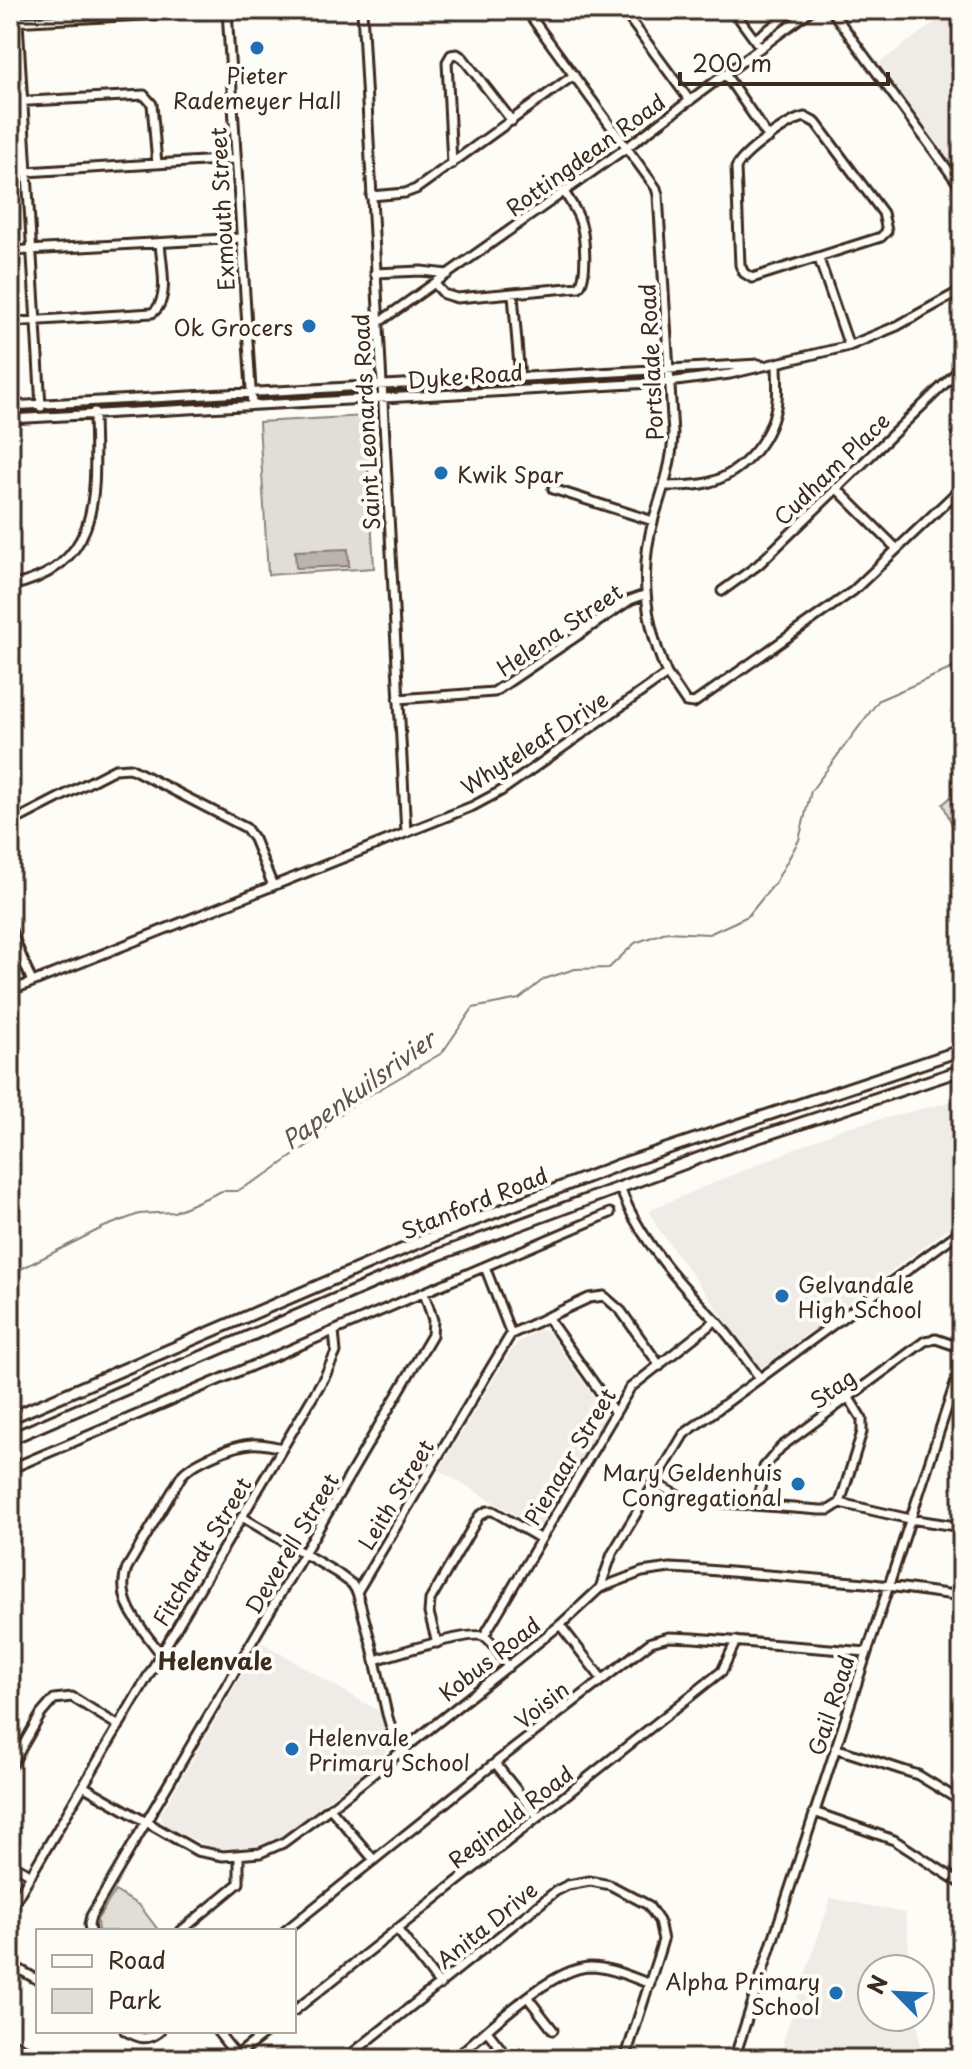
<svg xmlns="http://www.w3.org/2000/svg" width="972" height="2069" font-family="'Playpen Sans',sans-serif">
<rect width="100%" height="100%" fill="#fdfcf7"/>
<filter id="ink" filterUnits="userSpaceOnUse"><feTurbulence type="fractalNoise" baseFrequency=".0125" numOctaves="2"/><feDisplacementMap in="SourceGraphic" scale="16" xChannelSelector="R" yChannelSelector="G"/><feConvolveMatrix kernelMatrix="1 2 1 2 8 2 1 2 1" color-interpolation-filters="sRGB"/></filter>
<g filter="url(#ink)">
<path fill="#efece7" d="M952,10h10v167l-83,-114z
M962,1099v119l-199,149 -5,-2 -101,-138 -7,-15 2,-3 192,-81z
M539,1330l8,1 55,77 2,11 -62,106 -6,2 -97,-57 72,-119 7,-9z
M261,1642l119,70 9,31 -6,13 -98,78 -26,13 -30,2 -19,-2 -47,-22 -3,-10z
M831,1898l74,15 6,56h-39v48h45l4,34 -40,8h-96l-2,-18z"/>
<path fill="#e1ded7" stroke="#8e847a" stroke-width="2" d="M365,416l9,152 -106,7 -9,-153z
M962,787v60l-19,-43z
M115,1891l25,15 19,25h-61l-1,-11z"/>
<path fill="#bbb4ad" stroke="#887d74" stroke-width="2" d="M348,549l1,17 -53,2 -1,-17z"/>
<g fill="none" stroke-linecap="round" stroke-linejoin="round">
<path stroke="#887d74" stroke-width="2" d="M10,1278l3,-5 91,-46 35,-13 35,-2 48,-21h15l32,-18 39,-28 24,-25 22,-16 88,-51 31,-45 46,-9 25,-20 31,-10 34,-1 26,-25 31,-11 43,2 39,-18 27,-33 24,-43 12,-49 68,-91 83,-36"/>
<defs>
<path id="minor" d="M362,10l44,823
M526,10l130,178 2,7 15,239c-1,30 -10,55 -19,84 -16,54 -9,105 13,156
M623,10l67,91
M733,10l24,33
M831,10l131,179
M227,11l25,394
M10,22l229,-12
M18,22l23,385
M755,39l40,-29
M725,74l44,64
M10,102l134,-7 8,9 5,60
M805,117l11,6 67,90 4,18 -6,6 -129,41 -8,-5 -4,-8 -4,-97c7,-15 53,-48 69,-51z
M452,164l-5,-102 4,-7 6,-1 6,4 49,63
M10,173l226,-14
M371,196l34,-3 11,-4 158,-114
M10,251l231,-13
M819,259l30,87
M375,273l46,-2 27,3
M435,284l9,10 13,4 122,-11c9,-11 6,-52 1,-66 -3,-11 -11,-20 -16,-30
M513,295l7,83
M10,322l142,-9c19,-12 9,-50 8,-70
M378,323l248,-175 185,-138
M10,406l749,-42
M10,419l659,-37 61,-8 119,-28 48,-20 65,-36
M665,486c12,0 25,0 37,-2 38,-7 67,-41 74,-77 3,-14 1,-30 1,-44
M836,488l61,61
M553,489l100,32
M10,586c96,-20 85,-98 84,-174
M722,591l36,-26 204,-198
M398,699l96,-7 136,-92 14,-5
M10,823l105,-54 15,-1 116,60 8,11 19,47
M10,928l22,54
M10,991l463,-185 28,-15 166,-117 19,28 8,1 159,-112 109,-104
M620,1187c16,48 63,101 98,136 15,17 28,37 42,55
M547,1317l68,96
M511,1334l78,-36 15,-2 17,15 39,55
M10,1469l600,-256
M653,1482l26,14 18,5 123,9h9l11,-7 22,-71v-13l-13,-21
M840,1503l70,16 52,8
M757,1505l7,-38 17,-20 144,-106 11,-2 26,9
M242,1517l95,56 15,11 5,8 15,55 15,67 5,17 12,17
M600,1588l12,-34 72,-120 278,-204
M357,1592l154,-258 -26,-67
M560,1625l42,54
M484,1636l146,-248 85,-67
M437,1643l-8,-30 1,-13 49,-84 8,-5h6l48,28
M161,1654c-19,-26 -47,-53 -34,-86l55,-93c11,-13 52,-30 69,-31 11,-1 21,2 31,4
M375,1660c17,-5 98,-31 110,-23 9,5 17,21 23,30
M835,1748l83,27 44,27
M495,1763l43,54
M10,1768l31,-54 13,-15 18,-2 47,29
M83,1786l114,65 26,5 37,-3 23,-10 47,-35 230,-183 40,-37 42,-16 28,-4 36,2 160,13 96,13
M330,1808l44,52
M814,1812l80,28 68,44
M10,1863l21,12
M10,1910l315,-534 11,-24 -2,-21
M397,1929l43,56
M90,1931l-1,-7 2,-8 341,-581 1,-15 -9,-27
M181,1931l58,-48v-27
M285,1931l210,-168 156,-121 18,-5 25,1 173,14
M10,1964l28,16
M528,1998l25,32
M294,2011l428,-340 14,-30
M125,2031c14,7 22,11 35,0
M217,2031l19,24
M487,2031l22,28
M10,2041l31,18
M232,2059l36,-28
M345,2059l211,-168 12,-6 22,-4 20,4 38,20 11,16 4,19 -3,10 -35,109
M454,2059c31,-26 96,-91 136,-92 20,0 41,10 60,17
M734,2059l228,-697"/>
<path id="major" d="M10,1418l424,-182 187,-72 341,-114
M10,1439l428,-184 291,-108 233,-77"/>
</defs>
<use href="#minor" stroke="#3b2a1e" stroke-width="13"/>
<use href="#major" stroke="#3b2a1e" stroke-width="15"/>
<use href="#minor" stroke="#fdfcf7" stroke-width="7"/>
<use href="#major" stroke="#fdfcf7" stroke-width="9"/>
</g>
</g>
<g fill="#1f6fb2" stroke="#fdfcf7" stroke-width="3">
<circle cx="257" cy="48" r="8"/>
<circle cx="309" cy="326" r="8"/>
<circle cx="441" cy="473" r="8"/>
<circle cx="782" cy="1296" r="8"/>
<circle cx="798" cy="1484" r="8"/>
<circle cx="292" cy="1749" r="8"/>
<circle cx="836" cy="1993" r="8"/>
</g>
<g text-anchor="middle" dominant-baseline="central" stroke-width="8" stroke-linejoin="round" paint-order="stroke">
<g font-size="22" fill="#3b2a1e" stroke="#fdfcf7" text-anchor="end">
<text x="257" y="74" text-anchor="middle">Pieter<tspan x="257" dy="25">Rademeyer Hall</tspan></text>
<text x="293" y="326">Ok Grocers</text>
<text x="457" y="473" text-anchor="start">Kwik Spar</text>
<text x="798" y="1283" text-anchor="start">Gelvandale<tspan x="798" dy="25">High School</tspan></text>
<text x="782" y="1471">Mary Geldenhuis<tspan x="782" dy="25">Congregational</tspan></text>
<text x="308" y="1736" text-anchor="start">Helenvale<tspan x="308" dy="25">Primary School</tspan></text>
<text x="820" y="1980">Alpha Primary<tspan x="820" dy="25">School</tspan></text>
</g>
<g font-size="22" fill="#3b2a1e" stroke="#fdfcf7">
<text transform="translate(585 154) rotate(-36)">Rottingdean Road</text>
<text transform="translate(221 209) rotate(-93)">Exmouth Street</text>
<text transform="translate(650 362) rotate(-93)">Portslade Road</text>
<text transform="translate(465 375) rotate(-4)">Dyke Road</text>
<text transform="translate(365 422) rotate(-93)">Saint Leonards Road</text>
<text transform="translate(831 468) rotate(-44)">Cudham Place</text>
<text transform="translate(559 629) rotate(-34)">Helena Street</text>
<text transform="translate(534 742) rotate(-33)">Whyteleaf Drive</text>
<text transform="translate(474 1202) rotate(-22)">Stanford Road</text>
<text transform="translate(832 1388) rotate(-36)">Stag</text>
<text transform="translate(569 1456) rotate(-59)">Pienaar Street</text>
<text transform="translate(395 1494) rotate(-59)">Leith Street</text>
<text transform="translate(291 1543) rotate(-59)">Deverell Street</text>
<text transform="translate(201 1551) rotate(-59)">Fitchardt Street</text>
<text transform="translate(489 1658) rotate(-38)">Kobus Road</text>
<text transform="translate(541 1704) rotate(-38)">Voisin</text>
<text transform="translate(830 1705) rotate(-72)">Gail Road</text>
<text transform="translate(510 1816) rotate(-38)">Reginald Road</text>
<text transform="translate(486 1924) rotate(-39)">Anita Drive</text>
</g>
<g font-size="24" font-style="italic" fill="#615349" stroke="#fdfcf7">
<text transform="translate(358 1089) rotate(-36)">Papenkuilsrivier</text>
</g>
<g font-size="24" font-weight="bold" fill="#3b2a1e" stroke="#fdfcf7">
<text x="215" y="1660">Helenvale</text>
</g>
</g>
<rect width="972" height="2069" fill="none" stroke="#fdfcf7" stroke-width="40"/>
<rect x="20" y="20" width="932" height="2029" fill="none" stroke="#3b2a1e" stroke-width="3" filter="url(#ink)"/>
<rect x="36" y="1929" width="260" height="104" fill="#fdfcf7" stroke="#afa8a0" stroke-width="2"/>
<rect x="52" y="1955" width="40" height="12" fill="#fdfcf7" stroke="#afa8a0" stroke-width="2"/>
<text x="108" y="1969" font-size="24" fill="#3b2a1e">Road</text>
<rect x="52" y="1989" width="40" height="24" fill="#e1ded7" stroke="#afa8a0" stroke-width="2"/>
<text x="108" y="2009" font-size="24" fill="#3b2a1e">Park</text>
<g transform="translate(896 1993) rotate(294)"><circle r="38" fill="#fdfcf7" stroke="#afa8a0" stroke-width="2"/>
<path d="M0-6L14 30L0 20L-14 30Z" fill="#1f6fb2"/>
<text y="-12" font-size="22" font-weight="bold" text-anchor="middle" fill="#3b2a1e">N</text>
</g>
<path d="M680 72v12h208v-12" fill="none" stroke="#3b2a1e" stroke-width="4"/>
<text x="692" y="72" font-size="24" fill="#3b2a1e" stroke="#fdfcf7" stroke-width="6" paint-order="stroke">200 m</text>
</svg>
